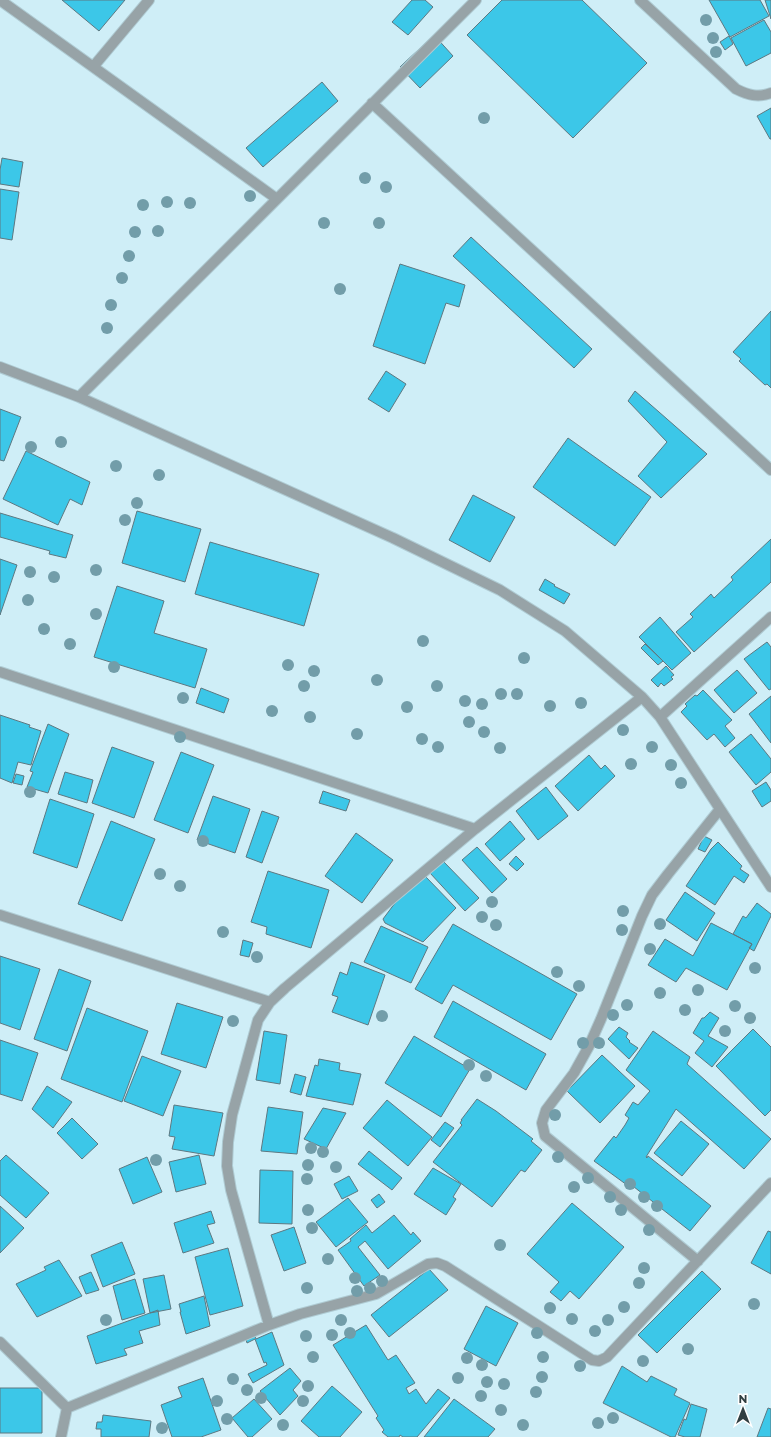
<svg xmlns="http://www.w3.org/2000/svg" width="771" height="1437" font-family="Montserrat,sans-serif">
<rect width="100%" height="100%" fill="#cfeef7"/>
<path fill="#3cc7e8" stroke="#5d7881" d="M62,0h63l-26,31z
M412,0h13l8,7 -25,28 -16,-13z
M502,0h80l65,63 -74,75 -106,-103z
M709,0h51l9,16 -39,21z
M765,0h6v19z
M764,20l7,12v21l-25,13 -15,-28z
M434,35l19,21 -33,32 -20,-21z
M729,36l4,8 -8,6 -5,-8z
M322,82l16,19 -75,66 -17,-19z
M771,108v31h-1l-13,-23z
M2,158l21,4 -4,25 -19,-3v-14z
M0,189l19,3 -7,48 -12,-2z
M471,237l121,112 -18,19 -121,-112z
M400,264l65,21 -6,22 -13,-4 -21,61 -52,-18z
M771,311v77l-4,-4 -2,1 -26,-24 2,-2 -8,-7z
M386,371l20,13 -17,28 -21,-13z
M635,391l72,63 -46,44 -23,-22 29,-34 -39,-41z
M0,409l21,8 -17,44 -4,-1z
M568,438l83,59 -36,49 -82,-59z
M26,451l64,31 -8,23 -12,-6 -12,26 -55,-26z
M473,495l42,22 -25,45 -41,-22z
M137,511l64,18 -16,53 -63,-19z
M0,513l73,22 -7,23 -17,-4 1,-3 -50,-14z
M771,539v43l-77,70 -18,-20 17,-15 -3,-3 21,-20 3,4 19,-18 -2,-3z
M210,542l109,32 -15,52 -109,-32z
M0,559l17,6 -17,50z
M545,579l10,6 -1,1 16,8 -6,10 -25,-14z
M117,586l47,15 -10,32 53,16 -12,39 -101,-31z
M660,617l31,36 -19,17 -33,-33z
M767,642l4,5v42l-2,1 -25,-31z
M645,644l18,17 -5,4 -17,-17z
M666,666l8,9 -3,2 2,2 -9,7 -3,-3 -3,4 -7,-7z
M737,670l20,23 -23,20 -20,-23z
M201,688l28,11 -5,14 -28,-10z
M703,690l29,30 -7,6 10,12 -10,9 -11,-13 -7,6 -26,-28 6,-6 -2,-2 10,-9 2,1z
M771,696v47l-22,-29z
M0,715l30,10 -1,2 12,4 -10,34 -13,-3 -6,21 -12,-5z
M48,724l21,10 -21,59 -21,-6 6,-15 -3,-1z
M751,734l20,25v13l-15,13 -27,-33z
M112,747l42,15 -20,56 -42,-15z
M181,752l33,13 -26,68 -34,-13z
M589,755l12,14 4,-4 10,11 -37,35 -23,-25z
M65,772l28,8 -6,23 -29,-9z
M16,774l8,2 -2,9 -9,-2z
M766,782l5,8v11l-9,6 -10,-16z
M546,787l22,29 -30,24 -22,-29z
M323,791l27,9 -4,11 -27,-8z
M213,796l37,13 -15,44 -38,-13z
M50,799l44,15 -17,54 -44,-15z
M262,811l17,6 -17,46 -16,-6z
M111,821l44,18 -33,82 -44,-17z
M510,821l15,18 -25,22 -15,-17z
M356,833l37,27 -31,43 -37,-27z
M704,836l8,4 -7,12 -7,-3z
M718,842l24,24 -2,3 9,6 -5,8 -10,-7 -19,29 -29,-19 25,-37z
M477,847l30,32 -15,14 -30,-33z
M516,856l8,8 -7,7 -8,-7z
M443,861l36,37 -14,13 -35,-38z
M268,871l61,19 -18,58 -45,-14 1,-7 -16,-5z
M425,876l31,32 -33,34 -38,-19 -2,-4 12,-16z
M685,892l30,21 -18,28 -31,-21z
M757,903l14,11v2l-17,35 -5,-3 3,-4 -19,-10 10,-18 3,2z
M711,923l41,21 -25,46 -41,-22 -10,14 -28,-17 17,-26 28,17z
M453,924l124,70 -26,46 -98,-55 -11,19 -27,-15z
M381,926l47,21 -17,36 -47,-21z
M243,940l10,3 -4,14 -9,-2z
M0,956l40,13 -20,61 -20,-7z
M351,962l34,13 -17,50 -36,-13 6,-15 -6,-2 8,-23 7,3z
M59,969l32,12 -24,70 -33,-12z
M453,1001l93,53 -20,36 -92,-53z
M177,1003l46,14 -17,51 -45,-14z
M87,1008l61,23 -26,71 -61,-23z
M710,1012l9,6 -11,18 20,11 -16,20 -17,-14 9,-12 -11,-8 9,-15h2z
M619,1027l9,6 -2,4 4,4 -1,1 9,6 -9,11 -21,-20z
M753,1029l18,18v63l-6,6 -49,-50z
M264,1031l23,4 -7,49 -24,-4z
M653,1031l37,26 -3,7 84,75 -27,30 -68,-60 -30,48 1,1 1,-2 63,50 -21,25 -61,-48 -2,2 -33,-24 20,-25 2,2 9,-13 4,-7 -4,-3 8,-13 5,3 12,-14 -24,-21z
M414,1036l56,33 -29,48 -56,-34z
M0,1040l38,13 -16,48 -22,-7z
M602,1055l33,31 -35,37 -33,-32z
M142,1056l39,15 -18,45 -39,-15z
M319,1059l21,4 -1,7 22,4 -8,31 -47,-9 9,-31 3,1z
M295,1074l11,3 -5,18 -11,-3z
M47,1086l25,16 -19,26 -21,-19z
M477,1099l19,12 37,28 -2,2 11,9 -17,22 -4,-2 -29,37 -59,-45 29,-37 -2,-2 2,-3h-1z
M387,1100l45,37 -24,29 -45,-38z
M174,1105l49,8 -9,43 -42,-7 3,-12 -6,-1z
M268,1107l35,5 -6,42 -36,-3z
M323,1108l23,5 -20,36 -22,-10z
M72,1118l26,26 -16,15 -25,-26z
M681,1121l28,23 -27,32 -28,-23z
M445,1122l9,6 -14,19 -9,-7z
M369,1151l33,27 -10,12 -34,-26z
M6,1155l43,38 -23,25 -26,-23v-34z
M199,1155l7,29 -30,8 -7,-30z
M147,1157l15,35 -29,12 -14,-35z
M433,1168l28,16 -8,13 3,2 -10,16 -32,-21z
M260,1170l33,1 -1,53 -33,-1z
M349,1176l9,15 -16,8 -8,-15z
M379,1194l6,8 -8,6 -6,-8z
M348,1198l20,24 -32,25 -20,-25z
M572,1203l52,44 -45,52 -9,-8 -9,10 -11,-9 9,-10 -32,-28z
M0,1206l24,22 -24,25z
M211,1211l4,12 -8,2 7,18 -31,10 -9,-30z
M394,1215l17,20 2,-3 8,9 -33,28 -23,-28 -7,6 22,28 -16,11 -26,-36 13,-9 -1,-2 16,-14 6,8z
M294,1227l12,36 -22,8 -13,-36z
M768,1231l3,1v42l-20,-11z
M122,1242l13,32 -32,13 -12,-32z
M228,1248l15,58 -33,9 -15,-58z
M59,1260l23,36 -45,21 -21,-33 30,-14 -2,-3z
M429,1269l19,21 -59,47 -18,-22z
M702,1271l19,18 -64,64 -19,-18z
M91,1272l8,18 -13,4 -7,-17z
M164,1275l7,34 -21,4 -7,-34z
M135,1279l10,34 -23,7 -9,-34z
M204,1296l6,30 -24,8 -6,-22h1l-2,-8z
M486,1306l32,17 -22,43 -32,-17z
M158,1310l2,15 -21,6 4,12 -19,6 3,6 -31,9 -9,-28z
M366,1325l22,35 8,-5 19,28 -9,5 3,6 7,-5 10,15 12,-15 12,9 -33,39h-14l-3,-2 -1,2h-11l-6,-5 2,-2 -8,-12 2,-2 -45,-71z
M272,1332l12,33 -31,18 -5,-9 19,-9 -1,-3 -2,1 -9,-24 -8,4 -2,-7 9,-3 2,6z
M622,1366l25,16 4,-6 26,13 -3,6 16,8 -15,34h-4l-68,-34z
M290,1368l11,13 -8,9 5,6 -18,19 -20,-24z
M203,1378l18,52 -20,7h-29l-11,-32 21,-8 -4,-10z
M332,1386l30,26 -22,25h-21l-18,-16z
M0,1388h42v45h-42z
M254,1399l18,20 -20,18h-4l-16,-19z
M454,1399l41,30 -7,8h-64z
M691,1404l16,5 -7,28h-15l-7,-2 6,-16 2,1z
M768,1408l3,1v28h-14z
M103,1415l48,6 -2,16h-48v-8h-5l1,-7h5z"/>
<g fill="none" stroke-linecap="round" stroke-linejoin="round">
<defs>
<path id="minor" d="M0,0l277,199
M640,0l96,89c12,6 22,9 35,4
M93,67l56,-67
M372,103l399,367
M0,367l79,30 314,141 107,52 65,41 77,66 18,20 111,170
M79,397l397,-397
M0,672l475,157
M660,717l111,-100
M0,915l270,87
M698,1261l-153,-125 -3,-13 4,-13 28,-37 15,-27 12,-27 41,-103 10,-21 16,-21 52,-65
M269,1325l-38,-135 -4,-24 1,-24 4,-27 26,-95 12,-18 15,-14 190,-159 167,-132
M0,1342l67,66 -6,29
M67,1408l202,-83 31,-11 76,-20 52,-30 9,-1 8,3 147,94 7,1 8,-4 164,-174"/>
</defs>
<use href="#minor" stroke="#afcbd3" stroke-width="12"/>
<use href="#minor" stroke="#97a3a7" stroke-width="10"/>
</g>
<g fill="#729da9">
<circle cx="706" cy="20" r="6"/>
<circle cx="713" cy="38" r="6"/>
<circle cx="716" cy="52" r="6"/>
<circle cx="484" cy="118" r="6"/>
<circle cx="365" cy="178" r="6"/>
<circle cx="386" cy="187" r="6"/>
<circle cx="250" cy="196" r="6"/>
<circle cx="167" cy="202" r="6"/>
<circle cx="190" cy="203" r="6"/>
<circle cx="143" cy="205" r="6"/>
<circle cx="324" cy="223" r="6"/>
<circle cx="379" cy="223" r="6"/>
<circle cx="158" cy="231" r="6"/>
<circle cx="135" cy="232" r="6"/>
<circle cx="129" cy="256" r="6"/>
<circle cx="122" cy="278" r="6"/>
<circle cx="340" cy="289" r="6"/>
<circle cx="111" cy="305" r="6"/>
<circle cx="107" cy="328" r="6"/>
<circle cx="61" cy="442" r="6"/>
<circle cx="31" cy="447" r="6"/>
<circle cx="116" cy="466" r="6"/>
<circle cx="159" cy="475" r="6"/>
<circle cx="137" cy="503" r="6"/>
<circle cx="125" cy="520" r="6"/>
<circle cx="96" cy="570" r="6"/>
<circle cx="30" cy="572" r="6"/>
<circle cx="54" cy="577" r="6"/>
<circle cx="28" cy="600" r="6"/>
<circle cx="96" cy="614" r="6"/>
<circle cx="44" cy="629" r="6"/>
<circle cx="423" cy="641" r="6"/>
<circle cx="70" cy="644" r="6"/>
<circle cx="524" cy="658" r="6"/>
<circle cx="288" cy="665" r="6"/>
<circle cx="114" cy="667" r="6"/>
<circle cx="314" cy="671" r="6"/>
<circle cx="377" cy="680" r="6"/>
<circle cx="304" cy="686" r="6"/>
<circle cx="437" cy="686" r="6"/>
<circle cx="501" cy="694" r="6"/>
<circle cx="517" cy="694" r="6"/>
<circle cx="183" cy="698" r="6"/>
<circle cx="465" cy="701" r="6"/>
<circle cx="581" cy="703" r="6"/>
<circle cx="482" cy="704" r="6"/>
<circle cx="550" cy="706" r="6"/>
<circle cx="407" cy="707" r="6"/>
<circle cx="272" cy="711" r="6"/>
<circle cx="310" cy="717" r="6"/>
<circle cx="469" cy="722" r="6"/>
<circle cx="623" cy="730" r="6"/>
<circle cx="484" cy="732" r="6"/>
<circle cx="357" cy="734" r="6"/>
<circle cx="180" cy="737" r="6"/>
<circle cx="422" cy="739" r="6"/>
<circle cx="438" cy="747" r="6"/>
<circle cx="652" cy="747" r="6"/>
<circle cx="500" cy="748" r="6"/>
<circle cx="631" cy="764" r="6"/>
<circle cx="671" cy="765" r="6"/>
<circle cx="681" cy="783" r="6"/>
<circle cx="30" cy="792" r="6"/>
<circle cx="203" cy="841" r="6"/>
<circle cx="160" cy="874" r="6"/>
<circle cx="180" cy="886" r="6"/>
<circle cx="492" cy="902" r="6"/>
<circle cx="623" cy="911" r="6"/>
<circle cx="482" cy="917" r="6"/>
<circle cx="660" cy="924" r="6"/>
<circle cx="496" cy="925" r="6"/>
<circle cx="622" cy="930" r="6"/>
<circle cx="223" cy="932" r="6"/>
<circle cx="650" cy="949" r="6"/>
<circle cx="257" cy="957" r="6"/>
<circle cx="755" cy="968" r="6"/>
<circle cx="557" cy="972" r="6"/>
<circle cx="579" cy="986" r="6"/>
<circle cx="698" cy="990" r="6"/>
<circle cx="660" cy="993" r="6"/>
<circle cx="627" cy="1005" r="6"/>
<circle cx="735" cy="1006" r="6"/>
<circle cx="685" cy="1010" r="6"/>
<circle cx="613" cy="1015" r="6"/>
<circle cx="382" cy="1016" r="6"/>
<circle cx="750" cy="1018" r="6"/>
<circle cx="233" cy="1021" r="6"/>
<circle cx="725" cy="1031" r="6"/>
<circle cx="583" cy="1043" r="6"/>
<circle cx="599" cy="1043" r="6"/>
<circle cx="469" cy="1065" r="6"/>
<circle cx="486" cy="1076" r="6"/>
<circle cx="555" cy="1115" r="6"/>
<circle cx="311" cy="1148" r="6"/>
<circle cx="323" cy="1152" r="6"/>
<circle cx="558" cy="1157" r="6"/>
<circle cx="156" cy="1160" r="6"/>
<circle cx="308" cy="1165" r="6"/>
<circle cx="336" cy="1167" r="6"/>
<circle cx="588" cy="1178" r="6"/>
<circle cx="307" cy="1179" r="6"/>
<circle cx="630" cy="1184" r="6"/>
<circle cx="574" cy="1187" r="6"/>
<circle cx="610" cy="1197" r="6"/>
<circle cx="644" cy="1197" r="6"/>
<circle cx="657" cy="1206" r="6"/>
<circle cx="308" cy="1210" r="6"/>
<circle cx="621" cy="1210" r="6"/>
<circle cx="312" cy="1228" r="6"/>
<circle cx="649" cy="1230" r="6"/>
<circle cx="500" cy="1245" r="6"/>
<circle cx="328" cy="1259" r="6"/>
<circle cx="644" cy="1268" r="6"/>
<circle cx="355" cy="1278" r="6"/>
<circle cx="382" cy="1281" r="6"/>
<circle cx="639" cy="1283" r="6"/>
<circle cx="307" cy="1288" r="6"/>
<circle cx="370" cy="1288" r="6"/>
<circle cx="357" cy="1291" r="6"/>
<circle cx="754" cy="1304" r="6"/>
<circle cx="624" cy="1307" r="6"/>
<circle cx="550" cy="1308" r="6"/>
<circle cx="572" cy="1319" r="6"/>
<circle cx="106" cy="1320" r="6"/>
<circle cx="341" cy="1320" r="6"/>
<circle cx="608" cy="1320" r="6"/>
<circle cx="595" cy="1331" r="6"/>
<circle cx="350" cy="1333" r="6"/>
<circle cx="537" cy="1333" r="6"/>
<circle cx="332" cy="1335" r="6"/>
<circle cx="306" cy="1336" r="6"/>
<circle cx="688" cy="1349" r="6"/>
<circle cx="313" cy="1357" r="6"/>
<circle cx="543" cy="1357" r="6"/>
<circle cx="467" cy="1358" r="6"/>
<circle cx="643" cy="1361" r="6"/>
<circle cx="482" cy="1365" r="6"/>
<circle cx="580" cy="1366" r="6"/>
<circle cx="542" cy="1377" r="6"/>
<circle cx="458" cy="1378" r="6"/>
<circle cx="233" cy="1379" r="6"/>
<circle cx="487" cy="1382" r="6"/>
<circle cx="504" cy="1384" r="6"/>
<circle cx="308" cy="1386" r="6"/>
<circle cx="247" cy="1390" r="6"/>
<circle cx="536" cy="1392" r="6"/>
<circle cx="481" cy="1396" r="6"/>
<circle cx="261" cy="1398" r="6"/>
<circle cx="217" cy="1401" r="6"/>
<circle cx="303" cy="1401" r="6"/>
<circle cx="501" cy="1410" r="6"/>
<circle cx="613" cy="1418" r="6"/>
<circle cx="227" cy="1419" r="6"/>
<circle cx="598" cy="1423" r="6"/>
<circle cx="283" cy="1425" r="6"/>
<circle cx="523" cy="1425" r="6"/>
<circle cx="162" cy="1428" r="6"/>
</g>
<g transform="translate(743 1409)" stroke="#ffffff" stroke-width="3" paint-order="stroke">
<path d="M0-3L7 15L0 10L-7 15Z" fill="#313e41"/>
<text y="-6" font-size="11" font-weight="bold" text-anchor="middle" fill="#313e41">N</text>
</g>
</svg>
